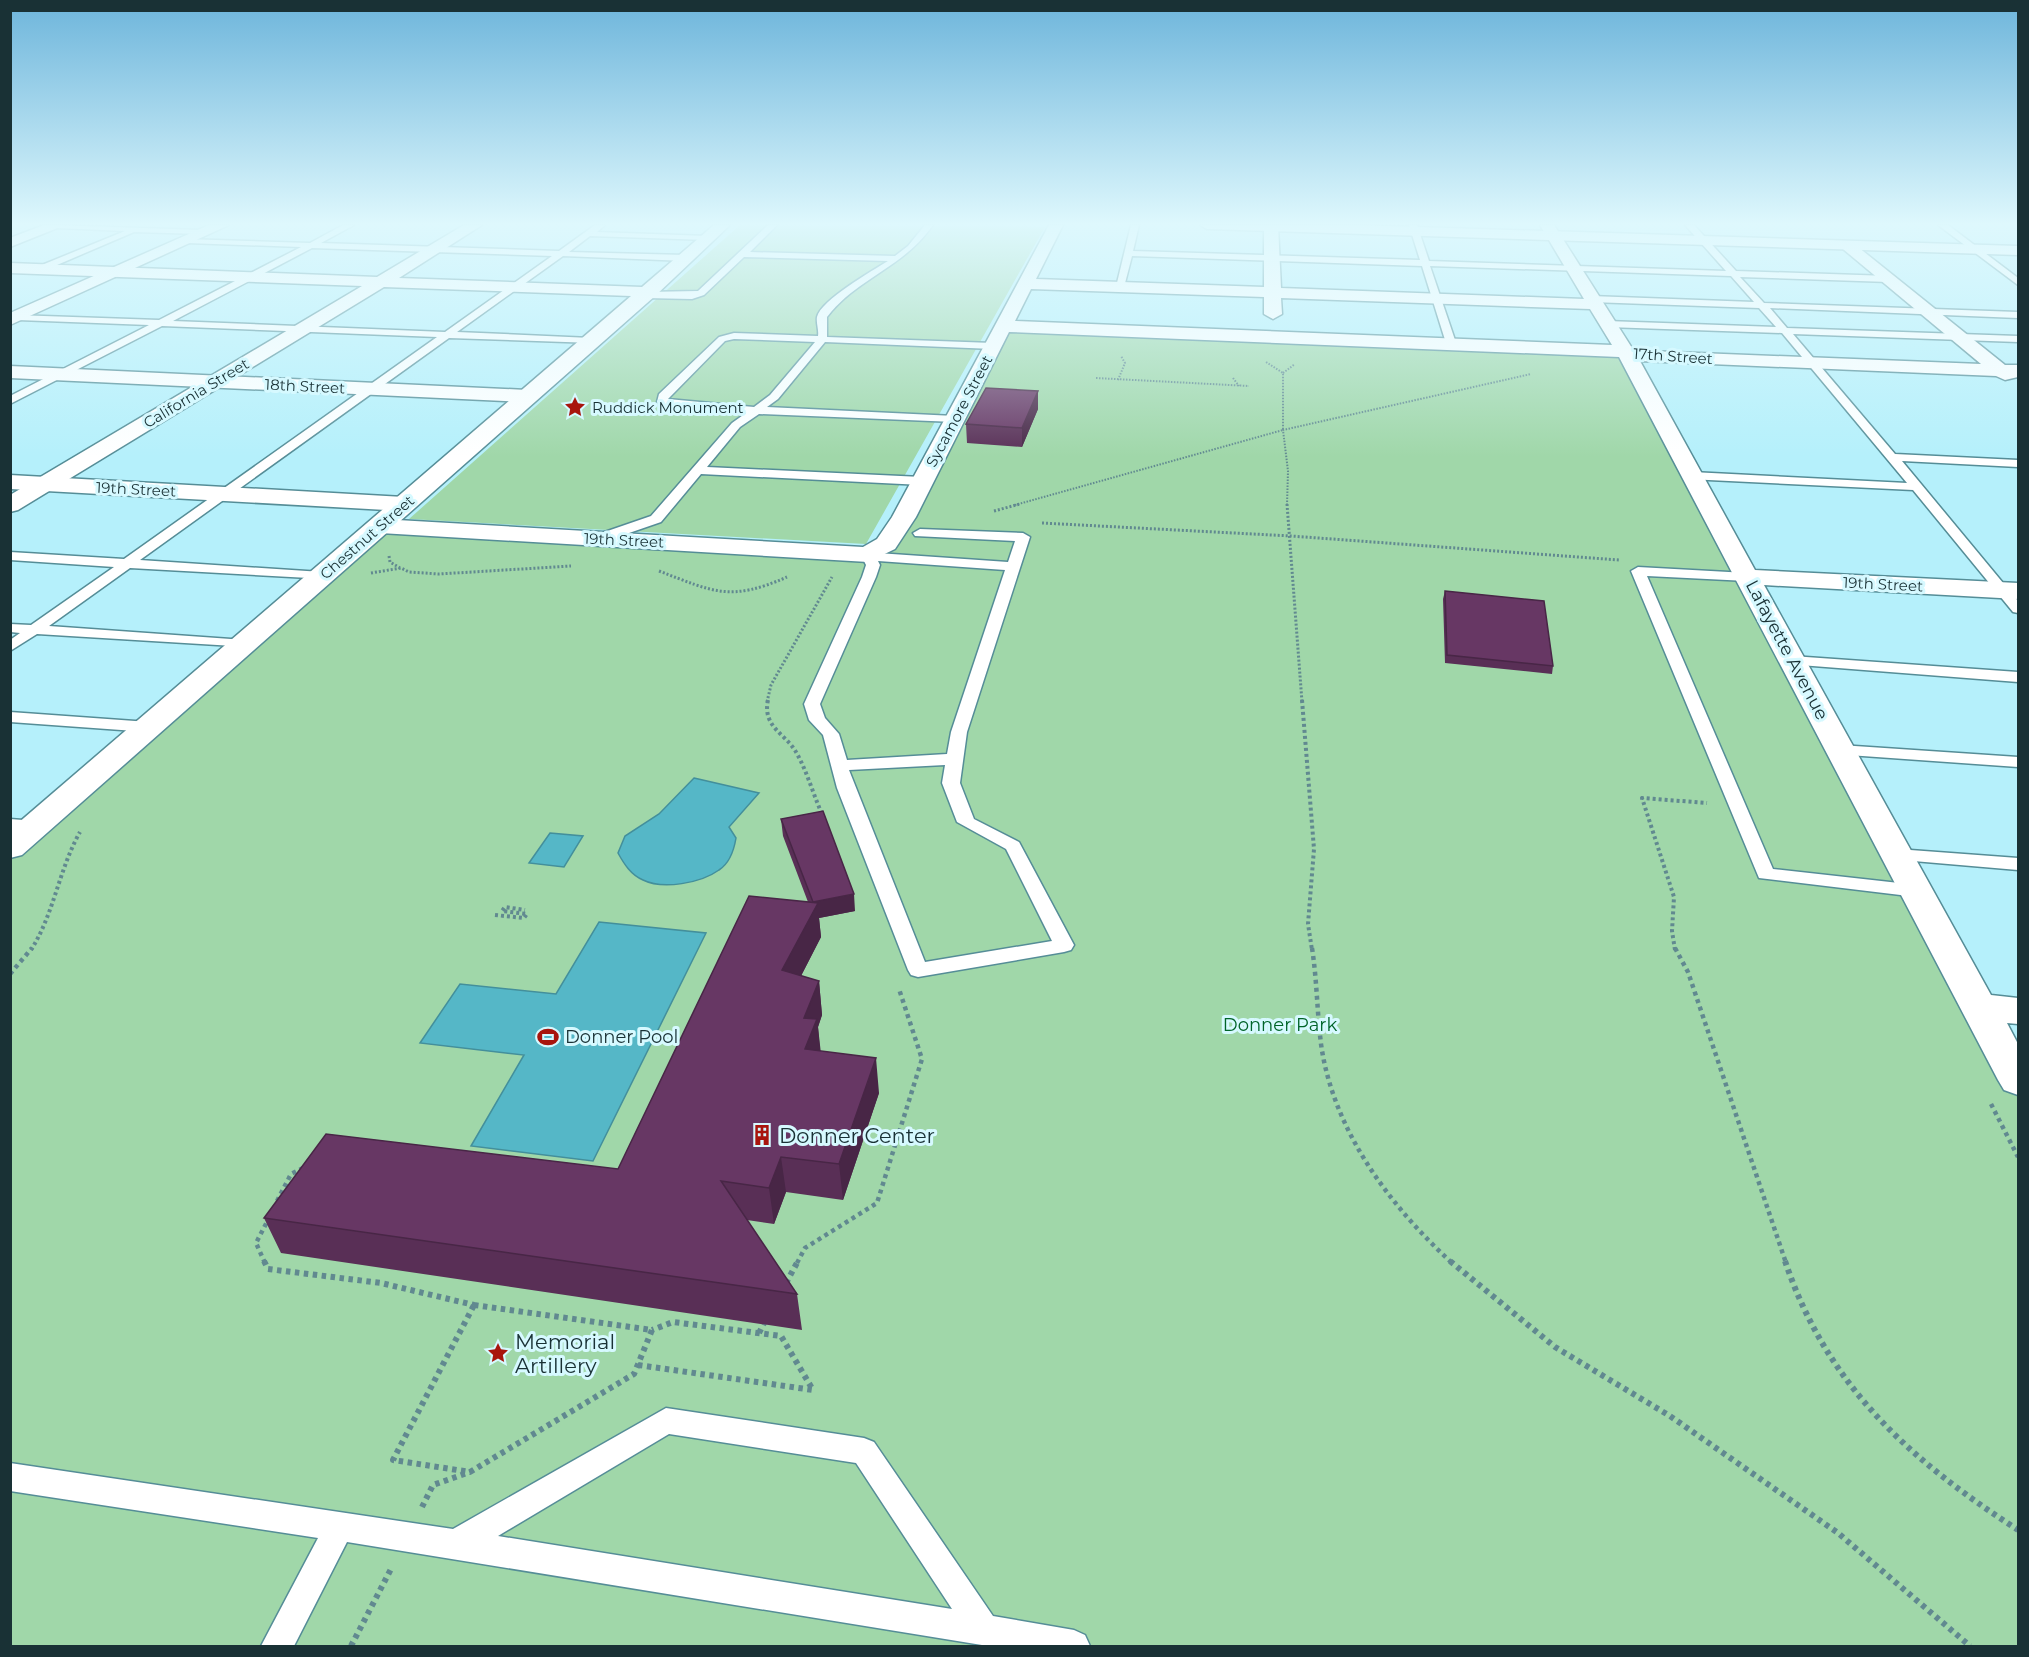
<svg xmlns="http://www.w3.org/2000/svg" width="2029" height="1657" font-family="Montserrat,sans-serif">
<rect width="100%" height="100%" fill="#b5f0fb"/>
<path fill="#a0d7a9" d="M740,225l305,2 -179,317 -457,-25z
M1003,326l606,29 22,8 387,719v564h-2007l-1,-798 370,-322 466,27 40,-9z"/>
<path fill="#55b7c7" stroke="#438f9b" stroke-width="1.5" d="M694,778l65,15 -30,34 7,11c-2,12 -6,25 -17,32 -18,13 -56,20 -76,10 -12,-5 -19,-16 -25,-27l7,-17 34,-22z
M550,833l33,3 -19,31 -35,-4z
M599,922l107,11 -113,228 -122,-15 53,-91 -104,-12 40,-59 96,10z"/>
<g fill="none" stroke-linecap="round" stroke-linejoin="round">
<defs>
<path id="service" d="M53,225l149,5 4,2 -4,2 -68,-2 -91,39h-6v-4l88,-36 -68,-3z
M343,225h11l-33,18 238,8 36,-26h10l-8,7 111,4 4,2 -4,2 -118,-4 -21,16 117,3 4,3 -4,3 -123,-5 -106,76 134,6 5,3 -2,2 -145,-5 -309,222 182,12 5,1v6l-197,-11 -81,58 196,14 5,1 2,3 -2,3 -213,-13 -27,17v-11l10,-7 -10,-1v-8l21,1 83,-58 -104,-7v-8l114,7 313,-222 -275,-11 -152,78v-8l139,-71 -131,-5 -5,-3 2,-2 144,5 142,-73 -114,-4 -3,-4 126,4zM312,248l240,8 -107,76 -272,-11z
M768,225h9l-27,27 145,4 13,-10 17,-21h8c-31,44 -75,52 -106,92v20l166,6 5,3 -5,3 -168,-7 -47,57 -11,8 188,9 6,3 -6,3 -196,-8 -19,13 -33,40 215,10 6,4 -6,4 -221,-11 -40,48 -58,20h-10v-6l58,-20 81,-93 14,-10 -84,-8 -5,-3 2,-8 60,-57 15,-4 84,3c1,-6 -2,-13 -1,-19 4,-17 55,-46 71,-56l-144,-4 -40,38 -12,4 -47,-1 -5,-3 5,-3 53,-1zM734,339l81,3 -45,53 -16,12 -86,-8 57,-58z
M1131,225h8l-6,26 287,9 -11,-35h8l12,36 297,10 -41,-46h9l42,46 153,5 4,3 -4,3 -149,-5 24,26 254,9v6l-248,-10 17,20 231,8v6l-225,-8 102,120 123,6v7l-116,-6 116,140v12l-5,-1 -100,-122 -225,-11 -2,-3 6,-4 215,11 -125,-150 -175,-6 -5,-3 5,-3 169,6 -17,-19 -168,-6 -5,-3 5,-3 163,6 -23,-26 -301,-10 26,77 -5,3 -5,-3 -24,-77 -290,-10 -8,31 -4,3 -4,-3z
M1938,225h10l70,53v7z
M920,529l103,4 7,4 -63,195 -7,51 14,36 45,23 55,103 -3,5 -7,2 -146,25 -7,-2 -3,-5 -71,-182 -14,-53 -14,-15 -5,-16 58,-127 4,-12 -5,-10 2,-3 145,10 7,-21 -100,-5 -2,-3zM878,561l127,9 -54,162 -4,22 -100,6 -8,-26 -14,-16 -5,-14 56,-127 4,-12zM945,765l-3,18 15,39 49,27 46,92 -127,21 -76,-192z
M1638,567l109,6 7,4 -7,4 -100,-5 126,293 144,16 10,6 -3,4 -7,2 -158,-19 -128,-307z
M1792,656l226,16v10l-231,-18 -3,-3z
M10,712l139,10 8,5 -8,5 -139,-10z
M1840,745l178,12v10l-184,-13 -2,-4z
M10,819l26,2 9,5 -9,5 -26,-2z
M1897,849l121,9v12l-128,-11 -2,-4z
M666,1408l198,30 10,4 119,174 81,14 11,5 5,11h-102l-641,-104 -53,104h-33l57,-108 -308,-47v-28l443,66zM669,1434l187,29 96,146 -454,-73z"/>
<path id="minor" d="M44,225h21l-55,22v-9z
M209,225h20l-219,100v-12z
M1049,225h14l-27,54 228,8v-62h14l3,63 303,11 -44,-74h14l78,123 17,3 332,13 -138,-115 -3,-3 3,-3h10l152,122h13v12l-13,3 -9,-4 -356,-15 115,209 263,13v16l-254,-14 227,410 27,3v26l-11,-1 11,21v51l-14,-5 -6,-10 -379,-723 -610,-25 -93,185 -21,32 -27,13 -488,-29 -8,-2 -4,-5 4,-5 8,-2 483,28 14,-8 15,-22zM1031,289l233,8v17l9,5 9,-5 -1,-16 309,11 22,36 -597,-24z
M10,366l517,24 10,6 -10,6 -517,-24z
M10,475l394,22 8,2 4,5 -4,5 -8,2 -394,-22z"/>
<path id="tertiary" d="M464,225h18l-83,53 243,9 72,-62h16l-75,71 -633,559 -12,3v-28l621,-534 -247,-9 -366,223 -8,2v-17l352,-209 -352,-13v-10l367,14z
M1200,225h155l663,21v9l-811,-26z"/>
</defs>
<use href="#service" stroke="#558d97" stroke-width="3"/>
<use href="#minor" stroke="#558d97" stroke-width="3"/>
<use href="#tertiary" stroke="#558d97" stroke-width="3"/>
<path stroke="#618990" stroke-width="2" stroke-dasharray="1.5 1.5" stroke-linecap="butt" d="M1283,373l12,-9
M1096,378l153,8
M1233,378l6,8
M1118,380l7,-17 -4,-7
M1015,505l268,-75v-57l-17,-11
M1287,505l1,-34 -5,-41 248,-56"/>
<path stroke="#618990" stroke-width="3" stroke-dasharray="2 2" stroke-linecap="butt" d="M1287,504l15,198
M994,511l26,-7
M1042,523l249,13 328,24
M389,556l1,6 10,6
M659,571c55,21 71,31 128,6
M371,573l30,-5 8,4 30,2 132,-8
M767,702l4,-17 61,-108"/>
<path stroke="#618990" stroke-width="4" stroke-dasharray="3 3" stroke-linecap="butt" d="M768,700c-6,27 18,34 28,52 11,19 17,42 26,62
M1302,700l12,149 -6,75 4,26
M495,915l29,3 3,-4 -25,-3 3,-4 20,3
M31,950c23,-36 28,-81 49,-118
M1675,950l-3,-19 2,-34 -32,-99 65,5"/>
<path stroke="#618990" stroke-width="4.5" stroke-dasharray="4 4" stroke-linecap="butt" d="M1312,948c5,32 5,64 9,96 12,86 68,161 131,219
M1675,948l13,24 98,291
M10,974l22,-26
M1991,1104l27,53
M277,1201l14,-27 12,-6
M265,1263l-9,-20 13,-25
M797,1263l8,-15 72,-45 45,-144 -23,-70"/>
<path stroke="#618990" stroke-width="6" stroke-dasharray="4.5 4.5" stroke-linecap="butt" d="M264,1261l4,8 113,14 93,22
M1450,1261l105,86 115,69 168,117 132,113
M1785,1261c42,125 125,199 233,269
M786,1283l12,-22
M474,1305l178,25 -18,44 -164,98 -77,-12z
M759,1333l6,-12
M638,1365l175,25 -32,-54 -108,-14 -21,8
M422,1507l11,-22 37,-13
M351,1646l41,-79"/>
<use href="#service" fill="#fff" fill-rule="evenodd"/>
<use href="#minor" fill="#fff" fill-rule="evenodd"/>
<use href="#tertiary" fill="#fff" fill-rule="evenodd"/>
</g>
<path fill="#592f56" d="M1038,391v18l-16,38 -55,-4 -1,-19z
M1445,591l108,75 -1,8 -107,-11 -2,-64z
M781,819l74,92 -36,7 2,19 -20,39 18,5 3,34 -4,12 2,24 59,42 -36,107 -57,-8 -12,32 -27,-4 50,74 5,36 -521,-77 -17,-35 354,-49 190,-267 -25,-66z"/>
<path fill="#482646" d="M1038,391v18l-16,38v-19z
M854,894l1,17 -36,7 2,19 -35,68 -4,-35 31,-68z
M819,981l3,34 -4,12 3,27 -16,-5 -1,-31z
M876,1058l3,35 -36,107 -4,-36z
M781,1157l5,35 -12,32 -5,-36z"/>
<path fill="#673764" stroke="#482646" stroke-width="1.5" d="M986,388l52,3 -16,37 -56,-4z
M1445,591l99,10 9,65 -106,-11z
M823,811l31,83 -41,8 -32,-83z
M749,896l69,7 -36,67 37,11 -15,37 13,1 -12,30 71,9 -37,106 -58,-7 -12,31 -48,-7 76,113 -533,-76 62,-84 292,35z"/>
<linearGradient id="sky" x2="0" y2="1"><stop stop-color="#6db5db"/><stop offset="0.49" stop-color="#def8fd"/><stop offset="1" stop-color="#def8fd" stop-opacity="0"/></linearGradient>
<rect width="2029" height="457" fill="url(#sky)"/>
<defs>
<symbol id="sight-bare" viewBox="-9 -9 18 18"><path d="M0-6L1.8-2.2L6-1.7L2.9 1.2L3.7 5.4L0 3.3L-3.7 5.4L-2.9 1.2L-6-1.7L-1.8-2.2Z" fill="#a8150d" stroke="#d6f9ff" stroke-width="2.5" paint-order="stroke"/></symbol>
<symbol id="stadium-bare" viewBox="-9 -9 18 18"><path d="M0-5a6.5 5 0 1 0 0 10a6.5 5 0 1 0 0-10ZM-3.5-1.8h7v3.6h-7Z" fill="#a8150d" stroke="#d6f9ff" stroke-width="2.5" paint-order="stroke"/></symbol>
<symbol id="building-bare" viewBox="-9 -9 18 18"><path d="M-4-6H4V6H1V3H-1V6H-4ZM-2.5-4.3h1.7v1.8h-1.7ZM.8-4.3h1.7v1.8H.8ZM-2.5-1h1.7V.8h-1.7ZM.8-1h1.7V.8H.8Z" fill="#a8150d" stroke="#d6f9ff" stroke-width="2.5" paint-order="stroke"/></symbol>
</defs>
<g fill-rule="evenodd">
<use href="#sight-bare" x="560" y="392" width="30" height="30"/>
<use href="#stadium-bare" x="533" y="1022" width="30" height="30"/>
<use href="#building-bare" x="747" y="1120" width="30" height="30"/>
<use href="#sight-bare" x="483" y="1338" width="30" height="30"/>
</g>
<g text-anchor="middle" dominant-baseline="central" stroke-width="6" stroke-linejoin="round" paint-order="stroke">
<g font-size="15" fill="#193135" stroke="#d6f9ff">
<text transform="translate(1673 356) rotate(4)">17th Street</text>
<text transform="translate(305 386) rotate(3)">18th Street</text>
<text transform="translate(196 393) rotate(-31)">California Street</text>
<text transform="translate(959 411) rotate(-62)">Sycamore Street</text>
<text transform="translate(136 489) rotate(3)">19th Street</text>
<text transform="translate(367 537) rotate(-41)">Chestnut Street</text>
<text transform="translate(624 540) rotate(3)">19th Street</text>
<text transform="translate(1883 584) rotate(3)">19th Street</text>
</g>
<g font-size="15" fill="#193135" stroke="#d6f9ff" text-anchor="start">
<text x="592" y="407">Ruddick Monument</text>
</g>
<g font-size="18" fill="#193135" stroke="#d6f9ff">
<text transform="translate(1787 650) rotate(62)">Lafayette Avenue</text>
</g>
<g font-size="18" fill="#006429" stroke="#d6f9ff">
<text x="1280" y="1025">Donner Park</text>
</g>
<g font-size="18" fill="#193135" stroke="#d6f9ff" text-anchor="start">
<text x="565" y="1037">Donner Pool</text>
</g>
<g font-size="21" fill="#193135" stroke="#d6f9ff" text-anchor="start">
<text x="779" y="1135">Donner Center</text>
<text x="515" y="1341">Memorial<tspan x="515" dy="24">Artillery</tspan></text>
</g>
</g>
<rect width="2029" height="1657" fill="none" stroke="#193135" stroke-width="24"/>
</svg>
